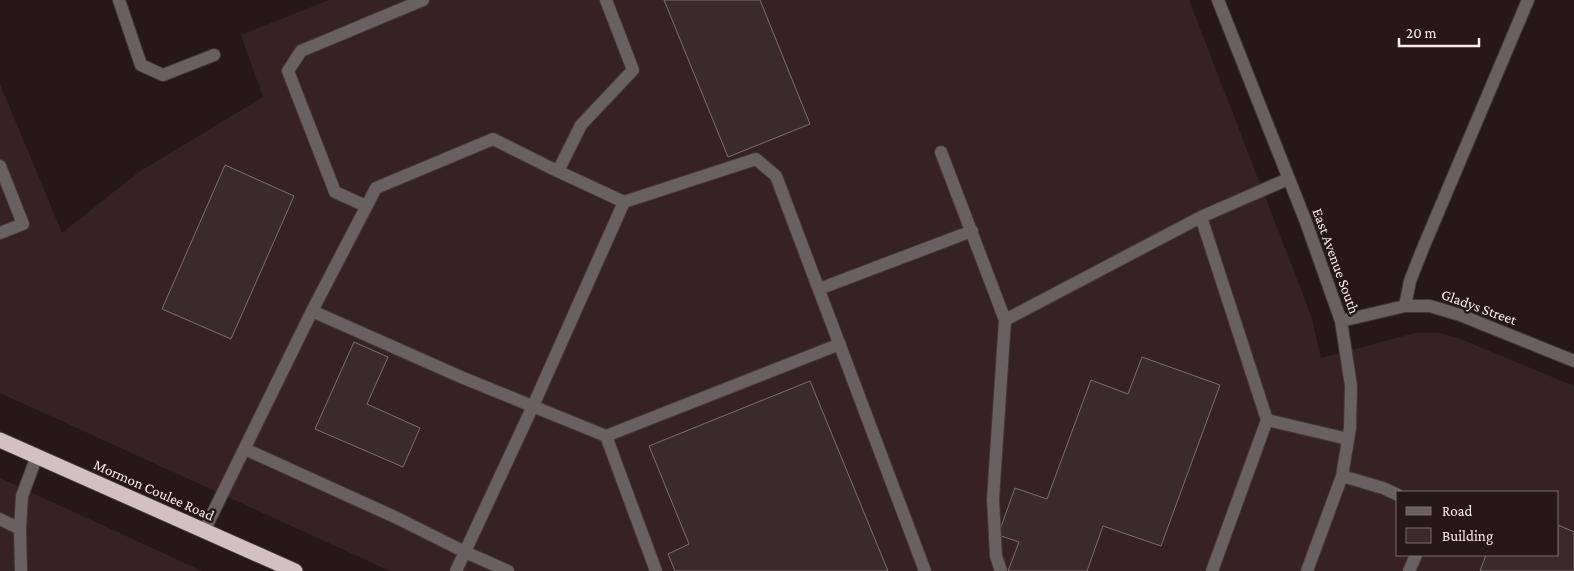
<svg xmlns="http://www.w3.org/2000/svg" width="1574" height="571" font-family="'Crimson Pro',serif">
<rect width="100%" height="100%" fill="#261819"/>
<path fill="#362223" fill-rule="evenodd" d="M329,0h860l108,279 15,40 9,39 94,-25h24l19,5 116,48v185h-1184l-390,-178v-309l62,149 77,-61 124,-75 -22,-62zM1398,492h160v63h-160z
M0,478l202,93h-202z"/>
<path fill="#392b2c" stroke="#7e6d6e" d="M664,0h96l50,124 -82,33z
M225,165l69,31 -63,143 -69,-30z
M354,342l34,15 -21,47 53,24 -17,39 -88,-38z
M1142,357l78,28 -59,161 -58,-20 -16,45h-79l11,-29 -21,-7 17,-47 32,11 44,-119 37,14z
M810,381l78,190h-213l-7,-17 21,-10 -40,-98z
M1558,525l16,7v39h-94l6,-16h72z"/>
<g fill="none" stroke-linecap="round" stroke-linejoin="round">
<defs>
<path id="minor" d="M119,0l22,65 22,10 51,-20
M1218,0l88,222 35,99 10,65 -1,42 -8,48 -35,95
M941,152l64,168 196,-103
M0,166l23,58 -23,9
M558,171l23,-46 52,-55 -27,-70
M366,206l-31,-14 -47,-121 13,-20 122,-51
M819,289l153,-58
M1405,306l5,-25 13,-33 105,-248
M312,311l149,66 145,59 50,135
M1341,321l64,-15h25l30,9 114,46
M1267,420l-66,-203 87,-38
M606,436l234,-92
M245,449l152,69 68,34 43,19
M1342,476l41,12 15,7
M0,519l20,10
M204,531l108,-220 64,-123 117,-49 58,29 73,34
M21,571l-1,-42 2,-33 15,-40
M456,571l77,-165 91,-204 132,-43 20,17 149,395
M1001,571l-5,-15 -3,-57 12,-179
M1212,571l55,-151 81,19
M1409,571l7,-16"/>
<path id="highway" d="M0,440l295,131"/>
</defs>
<use href="#minor" stroke="#433637" stroke-width="14"/>
<use href="#highway" stroke="#433637" stroke-width="17"/>
<use href="#minor" stroke="#686061" stroke-width="12"/>
<use href="#highway" stroke="#d3c0c1" stroke-width="15"/>
</g>
<g text-anchor="middle" dominant-baseline="central" stroke-width="5" stroke-linejoin="round" paint-order="stroke">
<g font-size="15" fill="#f6eced" stroke="#261819">
<text transform="translate(1336 261) rotate(70)">East Avenue South</text>
<text transform="translate(1479 307) rotate(20)">Gladys Street</text>
<text transform="translate(154 490) rotate(24)">Mormon Coulee Road</text>
</g>
</g>
<rect x="1396" y="491" width="162" height="65" fill="#261819" stroke="#796d6e"/>
<rect x="1406" y="507" width="25" height="8" fill="#686061" stroke="#796d6e"/>
<text x="1442" y="516" font-size="15" fill="#f6eced">Road</text>
<rect x="1406" y="528" width="25" height="15" fill="#392b2c" stroke="#796d6e"/>
<text x="1442" y="541" font-size="15" fill="#f6eced">Building</text>
<path d="M1399 38v8h80v-8" fill="none" stroke="#f6eced" stroke-width="2.5"/>
<text x="1406" y="38" font-size="15" fill="#f6eced" stroke="#261819" stroke-width="4" paint-order="stroke">20 m</text>
</svg>
